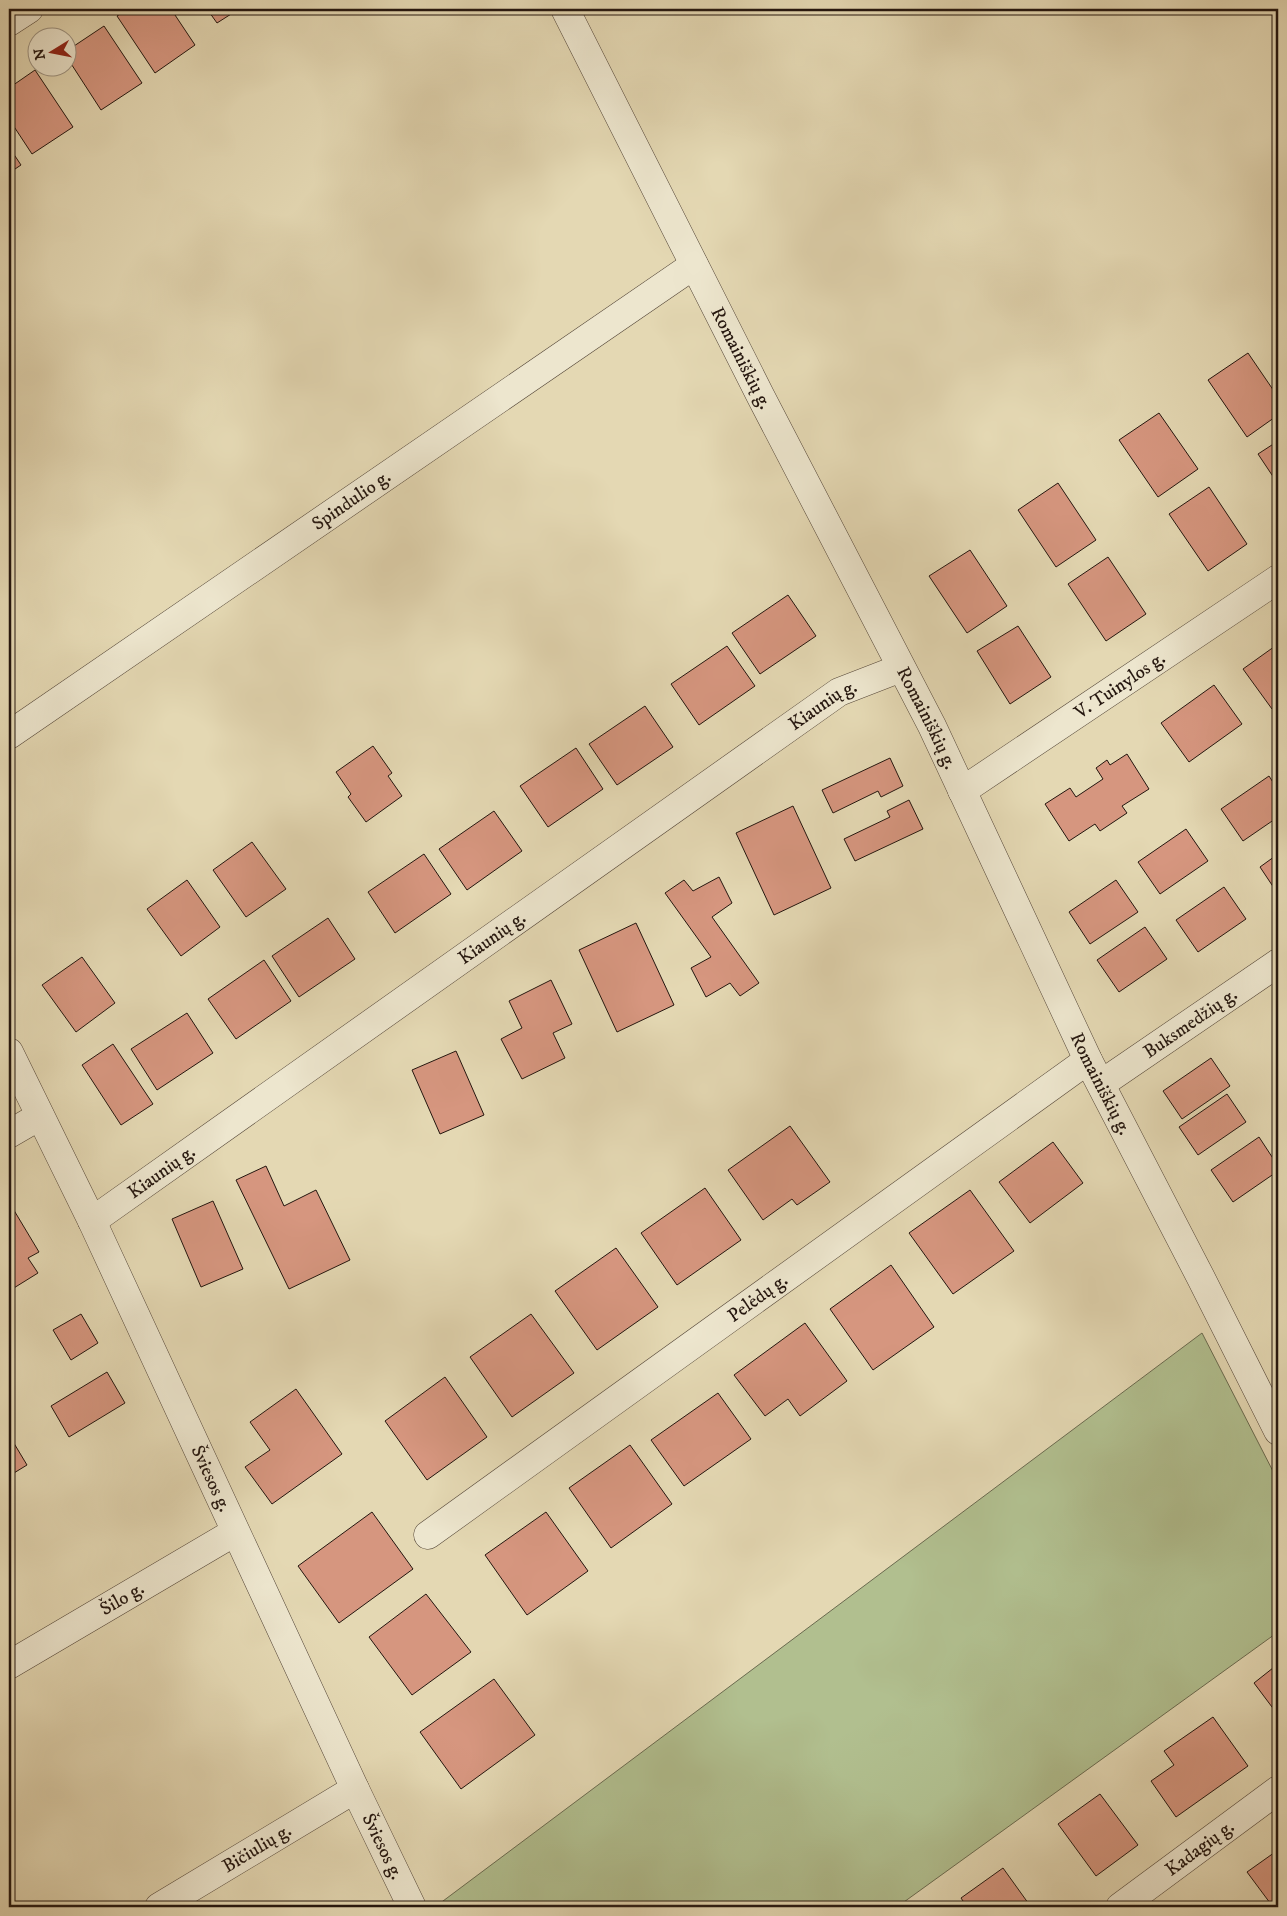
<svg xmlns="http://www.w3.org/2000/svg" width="1287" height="1916" font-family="'IM FELL DW Pica',serif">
<rect width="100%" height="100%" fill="#e4d8b3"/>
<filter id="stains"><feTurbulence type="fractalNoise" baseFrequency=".004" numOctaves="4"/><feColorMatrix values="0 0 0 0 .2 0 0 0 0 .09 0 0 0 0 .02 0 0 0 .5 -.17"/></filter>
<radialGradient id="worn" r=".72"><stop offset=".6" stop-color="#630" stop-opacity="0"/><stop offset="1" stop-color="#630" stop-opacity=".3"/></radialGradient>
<path fill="#b1bf8f" stroke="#6a6a4f" d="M1202,1333l76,148v151l-381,275h-462z"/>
<path fill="#d6967f" stroke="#24160f" d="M128,9h43l24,36 -40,28 -38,-57z
M207,9h32l-22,14z
M104,26l38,57 -41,27 -33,-51v-9z
M35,70l38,57 -41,27 -23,-35v-31z
M9,147l12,18 -12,8z
M1248,353l30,44v18l-31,22 -39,-57z
M1159,413l39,56 -40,28 -39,-57z
M1278,441v43l-20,-30z
M1058,483l38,57 -40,27 -38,-57z
M1209,487l38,57 -39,27 -39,-57z
M970,550l37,56 -40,27 -38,-57z
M1108,557l38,57 -40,27 -38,-57z
M788,595l28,41 -56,38 -28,-41z
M1018,626l33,51 -41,27 -33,-53z
M1278,644v60l-6,5 -29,-40z
M727,646l28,40 -56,39 -28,-41z
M1214,685l28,39 -53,38 -28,-39z
M645,706l28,41 -56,38 -28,-41z
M373,746l19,27 -4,3 14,20 -36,26 -18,-25 3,-3 -15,-22z
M576,748l27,41 -55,38 -28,-41z
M1127,754l22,35 -27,17 5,7 -27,18 -5,-7 -26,17 -24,-37 25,-16 6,9 27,-18 -7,-11 11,-8 3,5z
M890,758l13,28 -22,11 -3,-6 -45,22 -11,-23z
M1269,776l9,14v27l-35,24 -22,-32z
M909,800l14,29 -68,32 -11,-22 46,-22 -3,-6z
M793,806l38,82 -57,27 -38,-82z
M494,811l28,40 -55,39 -28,-41z
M1186,829l22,32 -48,33 -22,-32z
M252,842l34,47 -40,28 -33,-47z
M424,854l27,40 -56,39 -27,-41z
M1278,854v40l-18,-27z
M719,877l13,26 -20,14 47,66 -19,13 -10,-13 -24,14 -15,-29 20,-11 -46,-64 19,-13 9,11z
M187,880l33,47 -39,29 -34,-47z
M1116,880l22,32 -48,32 -21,-32z
M1224,887l22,32 -48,33 -22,-32z
M328,918l27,41 -56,38 -27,-41z
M636,923l38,82 -57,27 -38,-82z
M1145,927l22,32 -48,33 -22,-32z
M82,957l33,46 -39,29 -34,-47z
M264,960l27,41 -55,38 -28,-40z
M551,980l21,44 -19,9 12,25 -43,21 -21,-40 21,-11 -13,-27z
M187,1013l26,40 -56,37 -26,-41z
M113,1044l40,60 -32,21 -39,-60z
M456,1051l28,64 -44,19 -28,-64z
M1211,1058l19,28 -48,33 -19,-28z
M1227,1094l19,28 -48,33 -19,-28z
M790,1126l40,56 -33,23 -5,-6 -29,21 -35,-50z
M1259,1137l19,29v5l-45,31 -22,-32z
M1053,1142l30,41 -53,40 -31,-41z
M266,1166l18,40 32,-16 34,70 -61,29 -53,-109z
M705,1188l36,52 -64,45 -36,-52z
M970,1190l44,61 -61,43 -44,-61z
M213,1201l30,68 -42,18 -29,-68z
M9,1202l30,50 -11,6 10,15 -29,18z
M616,1248l42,59 -61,43 -42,-59z
M891,1265l43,62 -61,43 -43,-61z
M81,1314l17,29 -27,17 -18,-30z
M531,1314l43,59 -62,44 -42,-60z
M805,1323l42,58 -47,35 -12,-17 -23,17 -31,-41z
M107,1372l18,31 -56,34 -18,-31z
M445,1377l42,60 -60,43 -42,-59z
M296,1389l46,65 -70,50 -27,-37 25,-17 -20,-28z
M718,1393l33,46 -67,47 -33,-46z
M9,1435l18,30 -18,11z
M630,1445l42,59 -61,44 -42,-60z
M372,1512l41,57 -74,54 -41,-57z
M546,1512l42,59 -61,44 -42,-60z
M426,1594l45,58 -59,43 -43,-58z
M1278,1664v51l-24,-32z
M494,1679l41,56 -74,54 -41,-57z
M1213,1717l35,49 -72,51 -25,-36 23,-16 -10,-14z
M1100,1794l38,51 -42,31 -38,-52z
M1278,1850v57h-5l-26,-35z
M1003,1868l28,39h-64l-6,-9z"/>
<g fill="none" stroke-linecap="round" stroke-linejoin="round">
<defs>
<g id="minor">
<path id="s1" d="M565,9l195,386 172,331 156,334 113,218 77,153"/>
<path d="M9,22l20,-13"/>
<path id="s2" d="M9,735l685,-470"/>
<path id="s3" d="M962,791l316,-212"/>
<path id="s4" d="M9,1052l83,169 263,568 57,118"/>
<path id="s5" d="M1101,1084l177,-121"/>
<path d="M9,1134l31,-18"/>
<path id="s6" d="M92,1221l747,-529 62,-24"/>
<path id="s7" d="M428,1535l660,-475"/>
<path id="s8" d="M9,1665l226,-133"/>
<path id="s9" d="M159,1907l196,-118"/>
<path id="s10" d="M1120,1907l158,-117"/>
</g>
</defs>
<use href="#minor" stroke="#544638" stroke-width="29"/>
<use href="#minor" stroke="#ede6ce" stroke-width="28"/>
</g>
<g text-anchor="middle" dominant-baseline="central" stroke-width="4" stroke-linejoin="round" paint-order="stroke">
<g font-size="19" fill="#24160f" stroke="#ede6ce">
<text stroke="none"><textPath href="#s1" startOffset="391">Romainiškių g.</textPath></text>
<text stroke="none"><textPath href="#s2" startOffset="415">Spindulio g.</textPath></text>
<text stroke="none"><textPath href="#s3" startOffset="190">V. Tuinylos g.</textPath></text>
<text stroke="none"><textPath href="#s6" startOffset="895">Kiaunių g.</textPath></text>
<text stroke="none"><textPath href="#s1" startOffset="796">Romainiškių g.</textPath></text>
<text stroke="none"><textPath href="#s6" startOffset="490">Kiaunių g.</textPath></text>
<text stroke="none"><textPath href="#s5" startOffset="108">Buksmedžių g.</textPath></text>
<text stroke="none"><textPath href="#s1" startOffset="1201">Romainiškių g.</textPath></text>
<text stroke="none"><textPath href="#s6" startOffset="85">Kiaunių g.</textPath></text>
<text stroke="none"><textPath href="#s7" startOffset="406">Pelėdų g.</textPath></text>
<text stroke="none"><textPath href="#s4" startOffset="472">Šviesos g.</textPath></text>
<text stroke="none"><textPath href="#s8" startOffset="131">Šilo g.</textPath></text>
<text stroke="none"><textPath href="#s4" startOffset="878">Šviesos g.</textPath></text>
<text stroke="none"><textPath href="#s9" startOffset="114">Bičiulių g.</textPath></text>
<text stroke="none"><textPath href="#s10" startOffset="99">Kadagių g.</textPath></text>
</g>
</g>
<rect width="1287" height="1916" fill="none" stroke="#e4d8b3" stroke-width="30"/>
<rect x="10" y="10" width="1267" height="1896" fill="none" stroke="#24160f" stroke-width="2.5"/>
<rect x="15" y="15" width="1257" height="1886" fill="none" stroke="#24160f"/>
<g transform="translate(52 52) rotate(260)"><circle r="24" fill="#ede6ce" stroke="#9d9382"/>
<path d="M0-4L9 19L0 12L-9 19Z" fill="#8f2418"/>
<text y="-8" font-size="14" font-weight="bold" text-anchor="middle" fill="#24160f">N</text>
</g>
<rect width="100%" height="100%" filter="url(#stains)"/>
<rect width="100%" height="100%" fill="url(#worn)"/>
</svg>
